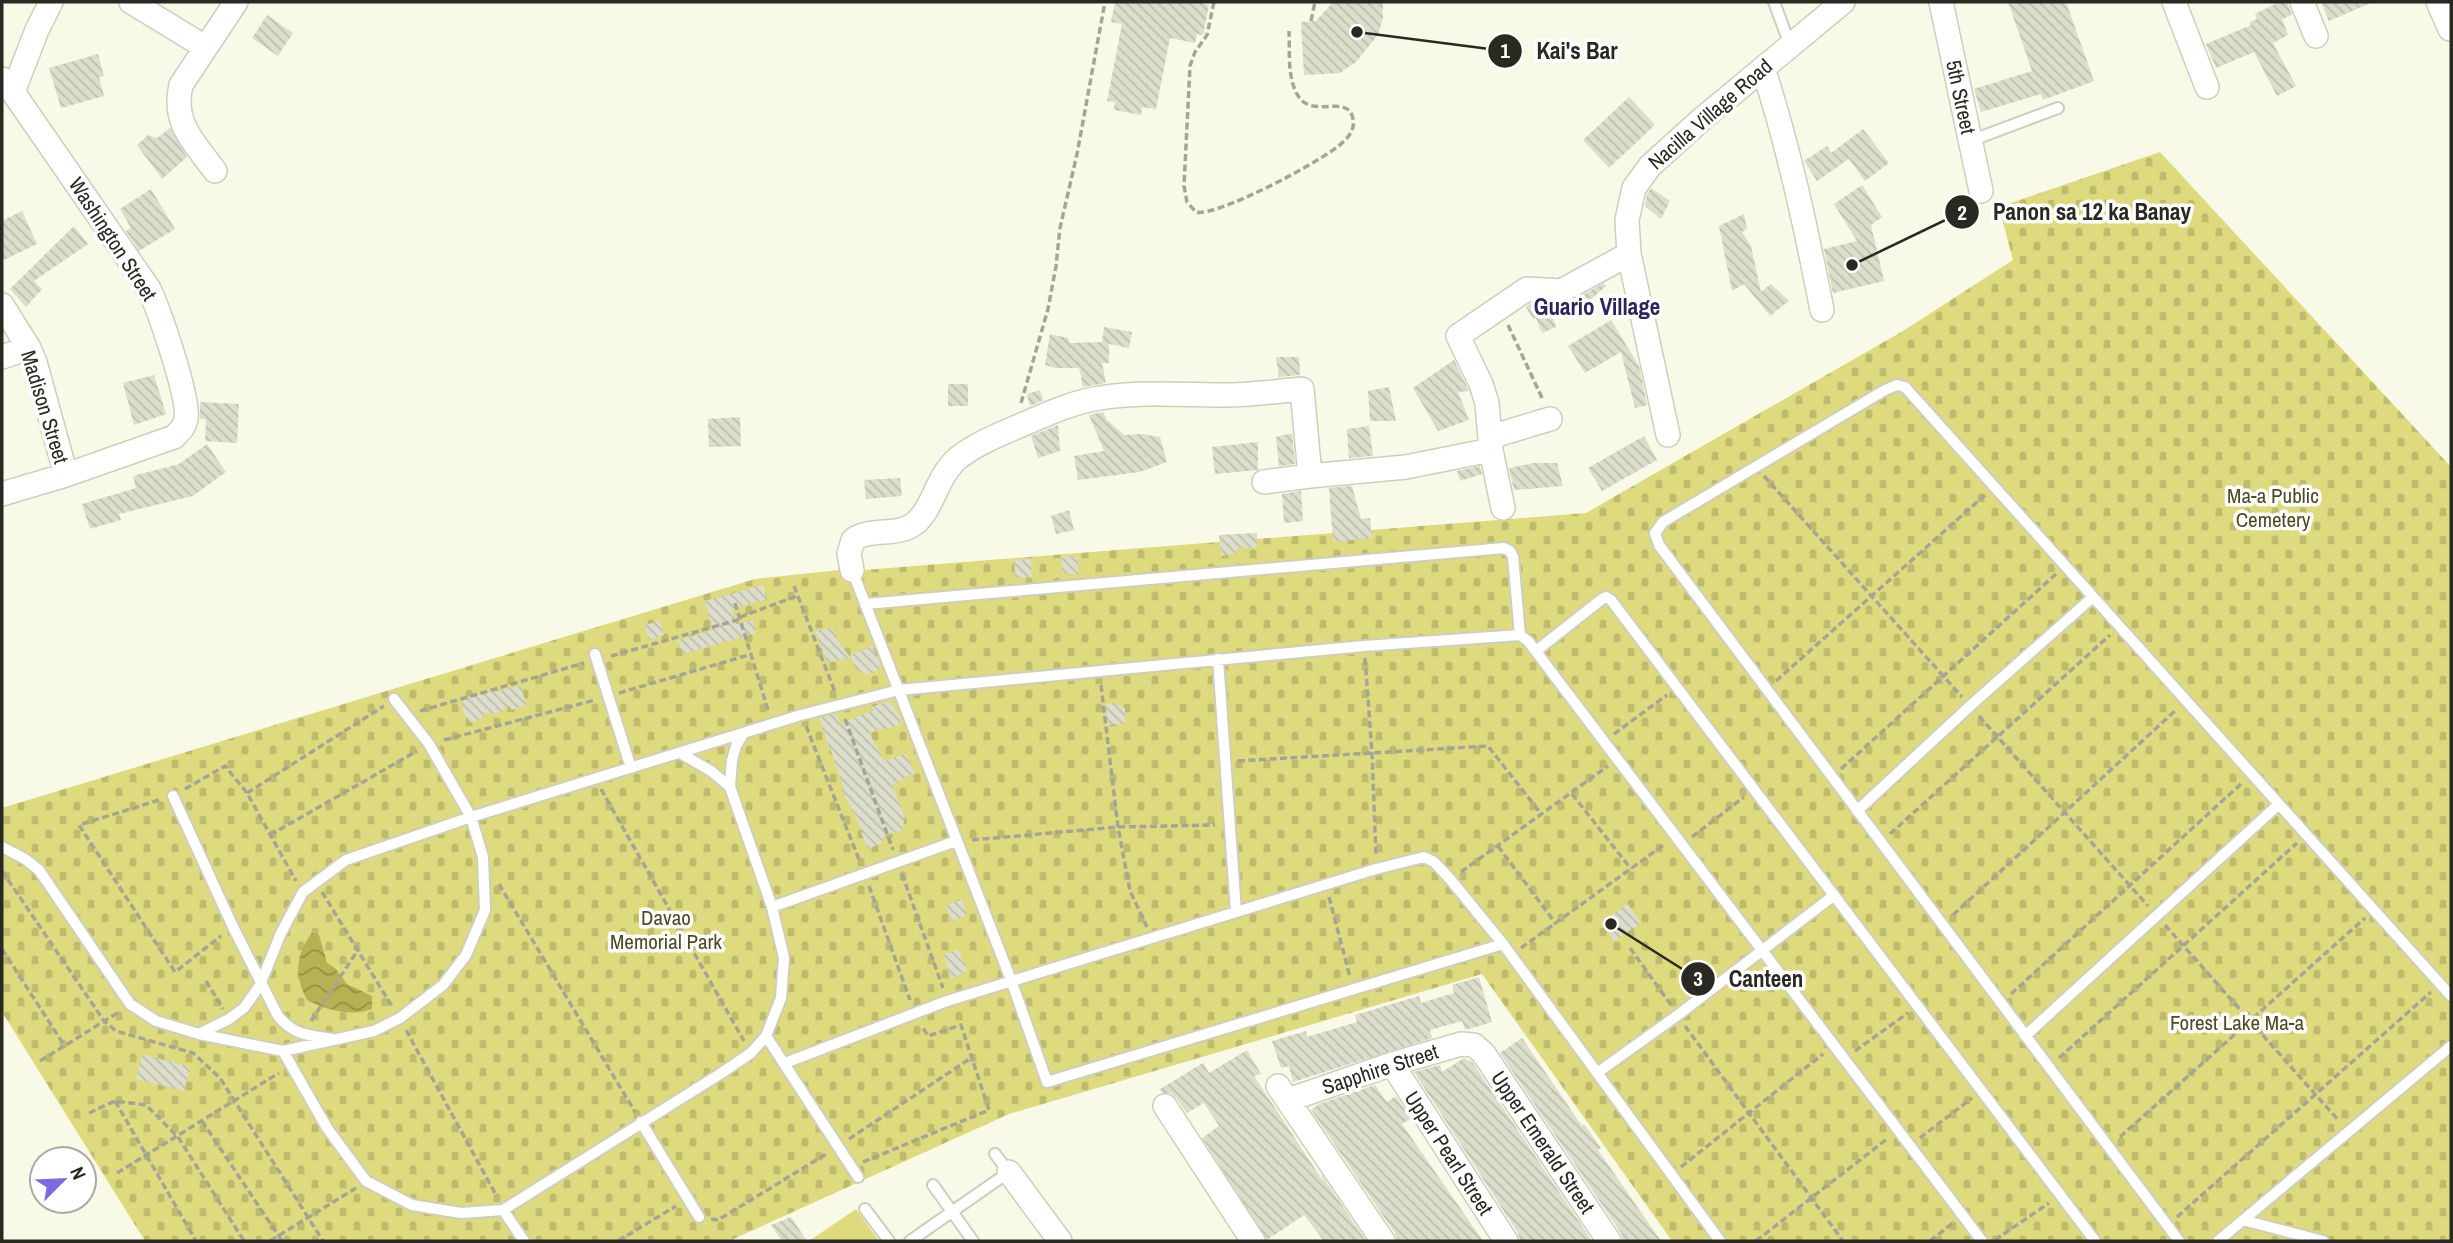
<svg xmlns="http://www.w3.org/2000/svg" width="2453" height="1243" font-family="'Archivo Narrow',sans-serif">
<defs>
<pattern id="cemetery-stones" width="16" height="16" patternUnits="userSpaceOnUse" patternTransform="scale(1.75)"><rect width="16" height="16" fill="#deda7e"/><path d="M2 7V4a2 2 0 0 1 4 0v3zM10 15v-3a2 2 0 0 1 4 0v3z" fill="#bebb6d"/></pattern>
<pattern id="water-waves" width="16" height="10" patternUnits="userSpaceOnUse" patternTransform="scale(1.75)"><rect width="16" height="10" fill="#b6b152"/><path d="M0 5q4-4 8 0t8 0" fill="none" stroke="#949044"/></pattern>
<pattern id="building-back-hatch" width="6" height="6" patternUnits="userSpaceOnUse" patternTransform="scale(1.75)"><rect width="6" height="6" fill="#ddddcb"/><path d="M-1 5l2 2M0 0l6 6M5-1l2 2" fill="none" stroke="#bebeae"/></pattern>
</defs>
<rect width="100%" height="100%" fill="#f9f9e7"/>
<path fill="url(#cemetery-stones)" d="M2160,152l291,315v774h-779l-190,-267 -473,140 -280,127h-584l-143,-229v-204l753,-229 84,-9h25l722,-57 317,-182 110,-71 -14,-53z"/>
<path fill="#deda7e" d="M856,1209l23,32h-70z"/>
<path fill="url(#water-waves)" d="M312,933l7,2 8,28 8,5 12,16 25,12v13c-22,8 -43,1 -64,-8 -14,-23 -13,-46 4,-68z"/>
<path fill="url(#building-back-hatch)" d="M1115,2h88v2l6,1 -6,30 -6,-1 -2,9 -25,-5 -14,71 -14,-2 -1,8 -27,-5 1,-8 -8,-1 15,-77 -11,-2z
M1333,2h50v16l-5,17 -22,27 -16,11 -36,2 -3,-53 15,-1z
M2008,2h58l28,79 -51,19 -2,-6 -60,18 -7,-23 58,-18z
M2279,2h8l5,13 -10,4 6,16 -15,8 23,43 -19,10 -23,-44 -38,16 -10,-24 45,-19 -1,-3 7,-3 -2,-5z
M2321,2h52l-44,19z
M267,15l26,18 -15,23 -26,-18z
M98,54l6,22 -5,1 5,19 -43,12 -12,-40z
M1629,97l26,28 -46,43 -26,-28z
M170,128l17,29 -25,22 -25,-34 11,-10 9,3z
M1863,129l26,34 -24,18 -16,-22 -32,22 -13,-20 23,-15 4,7z
M1862,185l20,32 -11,8 13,56 -51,12 -9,-44 33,-8 -23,-37z
M1651,188l19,13 -9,18 -16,-13 2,-12z
M151,189l24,40 -36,22 -13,-20 5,-3 -11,-19z
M22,211l15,33 -35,17v-40z
M1744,214l3,15 -5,3 9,14 10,46 10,-8 18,17 -19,15 -26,-32 -12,7 -13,-65z
M74,226l14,18 -54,37 8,8 -16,18 -16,-18z
M1604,283l2,3 -18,16 -5,-7z
M1531,303l20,1 3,8 -3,1 5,14 -14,6 -6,-15 -3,1 -7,-12z
M1611,320l28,46 8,39 -12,3 -14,-56 -36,21 -17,-27z
M1104,327l28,5 -3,16 -20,-4v19h-7l4,20 -23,4 -2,-10h2l-2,-1 -2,-8h-24l-10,-3 5,-31 18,4 2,5 32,-1z
M1276,357h23l1,18 -21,2z
M1454,360l15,31 -11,1 11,28 -31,11 -25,-43z
M154,375l12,39 -32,11 -11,-42z
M948,384h20v22h-20z
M1389,387l7,34h-26l-2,-30z
M1040,390l3,10 -13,6 -3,-12z
M200,402l39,2 -2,39 -32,-2 1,-22h-6z
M1103,412l4,8 17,15 18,-1 18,3 7,25 -27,10 -62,8 -4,-24 30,-5 -15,-36z
M740,417l1,29 -32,1 -1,-28z
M1058,425l2,26 -22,7 -7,-22z
M1369,426l4,30 -24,2 -2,-29z
M1292,433l3,31 -16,2 -3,-29z
M1644,436l13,24 -55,31 -14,-23z
M1258,442v28l-43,4 -3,-27z
M207,444l19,28 -33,24 -74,18 2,6 -31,9 -8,-25 54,-16 -3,-12 46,-12z
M1534,463h23l6,23 -49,4 -5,-22z
M1480,466l2,8 -22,7 -3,-10z
M900,478l2,18 -36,3 -2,-19z
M1352,486l9,33 9,-1 2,20 -39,4 -4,-54z
M1301,491l2,30 -19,2 -2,-29z
M1069,510l5,20 -18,4 -5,-18z
M1257,533v15h-20v5l-16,3 -2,-21z
M1062,556l16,1v17l-16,-1z
M1031,559l1,18 -17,1 -1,-18z
M763,585l4,14 -35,10 4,15 17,-4 3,13 -73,21 -5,-14 35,-10 -8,-29z
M660,621l4,14 -15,5 -4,-15z
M832,628l7,15 12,15 -24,4 -12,-31z
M872,646l8,17 -2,7 -12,5 -12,-8 -3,-12z
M521,686l5,19 -15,5 -1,-4 -13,7h-12l-5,7 -9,3 -7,-9 -2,-10 5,-7z
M890,701l11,17 -3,8 -29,6 15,29 22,-7 9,19 -23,12 13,32 -3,13 -18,6 -2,7 -14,6 -7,-17 2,-1 -22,-42 3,-1 -25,-70 18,-4 4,10 32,-14 -2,-3z
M1115,703l10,5v16l-18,1 -1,-21z
M962,899l5,16 -15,6 -6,-15z
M1628,904l13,19 -27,18 -13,-19z
M958,949l10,22 -17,8 -7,-24z
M1479,977l13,45 -27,8 -3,-9 -32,9 2,8 -139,44 -4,-16 -8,2 -9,-27 34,-10 1,6 50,-15 -2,-7 64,-19 2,7 33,-10 -2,-8z
M1522,1038l60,88 2,-2 17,24 -3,2 63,91h-38l-2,-8 -121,-180z
M1247,1050l14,24 -7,2 69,105 -2,-7 45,67h-42l-20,-26 -37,25 -65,-102 17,-12 -15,-23 -17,10 -11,-15 -5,-5h-9l-2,-4 43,-26 6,10z
M142,1054l48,13 -6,24 -48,-12z
M1464,1058l9,5 119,178h-72l-2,-8 -104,-161 26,-7 2,7z
M1375,1085l12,17 9,-6 15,23 -9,5 81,117h-86l-2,-8 -84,-123 8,-6z
M791,1217l16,24h-25l-11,-16z"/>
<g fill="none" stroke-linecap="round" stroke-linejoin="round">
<defs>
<path id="lane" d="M1774,2l16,43
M1970,141l88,-33
M852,570l159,410 36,102 456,-138
M865,604l639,-56 6,3 3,6 7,78
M1536,651l66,-52 4,-2 5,3 484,641
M595,654l36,114
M1218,659l18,253
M680,753l31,18 19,16
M173,796l60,131 45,89c17,20 30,19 54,23
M1857,811l113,-105 123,-109
M2,847l23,12 14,11 91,134 26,17 43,13 84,17 91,-20 26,-13 43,-33 23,-30 19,-45 -2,-53 -12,-40 -42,-73 -35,-45
M772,907l184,-66
M199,1034l30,-15 15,-11 16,-23 21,-52 22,-41 43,-32 125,-43 330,-102 98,-25 465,-44 156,-11 8,6 454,600
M766,1036l92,141
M2025,1036l254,-232
M283,1051l44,77 39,53 46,24 49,8 42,-3 217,-136 31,-21 15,-17 15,-38 3,-40 -12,-51 -42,-120 2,-27 4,-14 7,-12
M785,1063l162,-62 429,-132 48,-12 10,5 16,17 53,65 217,297
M1597,1073l81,-58 155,-119
M641,1122l58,95
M933,1185l40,56
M865,1209l24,32
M503,1210l21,31
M2243,1220l80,21
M910,1241l99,-69 -14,-18
M2179,1241l-520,-696 -4,-12 8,-11 222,-132 12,-5 8,2 546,609
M2218,1241l233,-195"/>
<path id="street" d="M131,2l74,45
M1941,2l40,189
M2174,2l33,85
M2302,2l14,34
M2438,2l12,27
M1763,68c26,80 43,160 59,242
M2,79l11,13 136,197c10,21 41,110 37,130 -2,9 -6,12 -12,18l-108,38 -64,19
M13,92l24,-62 14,-28
M215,171c-21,-29 -43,-48 -34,-86l55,-83
M2,305l27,43 6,14 31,113
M2,357l27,-9
M1668,435l-39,-181 -2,-34 7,-32 16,-22 52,-47 141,-117
M1490,437l60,-18
M1264,482l46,-6
M1503,508l-12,-58 -4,-47 -6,-19 -23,-48 69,-47 34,2 68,-37
M852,570l-3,-16 4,-14c18,-13 44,-3 61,-16 19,-14 22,-47 44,-66 18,-14 40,-23 61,-32 26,-11 53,-24 81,-28 42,-7 86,-3 128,-3 24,0 50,-4 74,-6l8,87 96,-9 85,-17
M1392,1064l114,177
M1278,1086l105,155
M1288,1100l104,-36 69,-20 13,1 10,9 125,187
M1165,1106l88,135
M1009,1172l51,69"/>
</defs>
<use href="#lane" stroke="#cecebc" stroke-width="14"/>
<use href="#street" stroke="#cecebc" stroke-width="26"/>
<path stroke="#a5a597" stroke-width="3.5" stroke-dasharray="7 3.5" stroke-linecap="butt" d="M1214,2l-7,33 -12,17 -5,14 -6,120 3,16 9,10c19,6 131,-53 147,-70 7,-6 12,-14 10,-23 -5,-27 -42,2 -56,-25 -10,-18 -7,-43 -8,-63
M1311,21l4,-19
M1508,325l35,75
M1021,403l27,-94 8,-43 4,-38 17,-74 28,-152
M1764,476l198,221
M794,586l41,106
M735,603l34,110
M740,617l57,-21
M611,656l130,-37
M1365,658l7,95 4,103
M1776,681l209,-186
M1101,685l17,142 12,64 17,36
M619,693l133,-39
M420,711l164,-48
M1979,716l169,190
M845,719l48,131
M806,726l54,136
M1614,734l53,-39
M444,740l151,-40
M1238,761l250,-15 54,69
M1841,769l215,-195
M185,789l40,-23 22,27 49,88
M601,789l143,252
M247,793l137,-87
M1572,794l59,75
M159,800l-80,25 96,147 46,-36
M1890,834l220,-199
M270,835l147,-84
M1692,837l52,-40
M972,840l146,-13 97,-2
M1498,846l58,78
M2,871l102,150 12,10 77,22 27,25 103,163
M1461,872l147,-106
M902,874l41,114
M499,884l136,228
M869,886l41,114
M322,892l71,116
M1329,897l21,80
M1953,915l224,-206
M2165,925l174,196
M1521,948l144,-104
M1630,948l41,57
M2,949l62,96
M206,981l17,28
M2011,994l232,-212
M311,1021l47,-71
M1685,1026l158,215
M406,1030l90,165
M1855,1051l53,-38
M2059,1058l238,-215
M40,1061l79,-49
M115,1101l81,140
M89,1113l26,-12 31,4 32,32 66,104
M202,1121l80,120
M2120,1137l245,-219
M1920,1138l52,-40
M849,1139l122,-81
M863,1162l126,-52 -28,-85 -33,11 -6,-10
M1681,1167l142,-113
M117,1173l162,-100
M2177,1217l254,-225
M711,1219l7,1 110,-67
M1995,1240l54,-37
M270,1241l86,-53
M618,1241l58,-35
M1756,1241l131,-102
M1930,1241l23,-18"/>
<use href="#lane" stroke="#fff" stroke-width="10"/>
<use href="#street" stroke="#fff" stroke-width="23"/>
</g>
<g text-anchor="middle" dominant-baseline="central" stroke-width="7" stroke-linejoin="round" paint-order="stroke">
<g font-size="21" fill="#292922" stroke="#fff">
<text transform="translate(1961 97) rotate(78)">5th Street</text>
<text transform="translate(1710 114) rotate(-41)">Nacilla Village Road</text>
<text transform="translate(113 239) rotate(57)">Washington Street</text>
<text transform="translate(45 407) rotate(73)">Madison Street</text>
<text transform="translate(1380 1069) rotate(-18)">Sapphire Street</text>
<text transform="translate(1543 1142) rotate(56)">Upper Emerald Street</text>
<text transform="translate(1449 1153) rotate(57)">Upper Pearl Street</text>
</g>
<g font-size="21" fill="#4d4b23" stroke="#fff">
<text x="2273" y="495">Ma-a Public<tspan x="2273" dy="24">Cemetery</tspan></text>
<text x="666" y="917">Davao<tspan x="666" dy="24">Memorial Park</tspan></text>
<text x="2237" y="1022">Forest Lake Ma-a</text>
</g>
<g font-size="23" font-weight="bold" fill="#2d235d" stroke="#fff">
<text x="1597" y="306">Guario Village</text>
</g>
</g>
<path fill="none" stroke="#292922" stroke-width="2.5" d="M1357 32L1505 51M1852 265L1962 212M1611 924L1698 979"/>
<g fill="#292922" stroke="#fff" stroke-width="2.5">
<circle cx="1357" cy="32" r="7"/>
<circle cx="1852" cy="265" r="7"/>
<circle cx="1611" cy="924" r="7"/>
<circle cx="1505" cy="51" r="18"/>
<circle cx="1962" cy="212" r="18"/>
<circle cx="1698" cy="979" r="18"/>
</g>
<g font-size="21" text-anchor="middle" font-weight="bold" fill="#fff">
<text x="1505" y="58">1</text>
<text x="1962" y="220">2</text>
<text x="1698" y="986">3</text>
</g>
<g font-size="23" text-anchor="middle" font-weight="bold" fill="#292922" stroke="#fff" stroke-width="7" stroke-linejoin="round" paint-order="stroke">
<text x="1577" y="59">Kai's Bar</text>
<text x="2092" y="220">Panon sa 12 ka Banay</text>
<text x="1766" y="987">Canteen</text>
</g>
<rect width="2453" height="1243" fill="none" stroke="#292922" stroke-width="7"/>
<g transform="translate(63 1180) rotate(66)"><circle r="33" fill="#ffffff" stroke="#a9a9a7" stroke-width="2"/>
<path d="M0-5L12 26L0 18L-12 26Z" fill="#7b69e4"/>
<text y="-10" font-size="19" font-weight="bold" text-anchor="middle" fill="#292922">N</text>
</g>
</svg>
